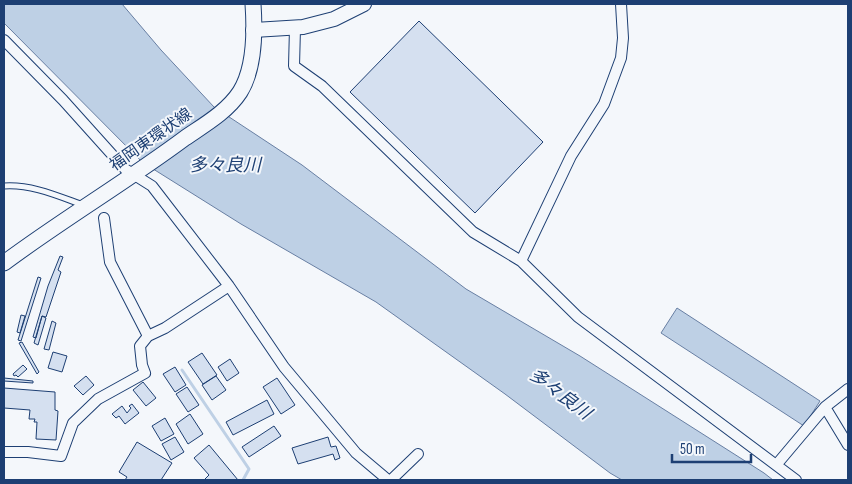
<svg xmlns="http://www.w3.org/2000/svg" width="852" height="484" font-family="'Sofia Sans Condensed','Noto Sans JP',sans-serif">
<rect width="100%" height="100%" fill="#f4f7fb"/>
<path fill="#bed0e5" stroke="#687fa3" d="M4,4h118l39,46 53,57 88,58 164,124 114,67 184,117 9,7h-151l-12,-7 -105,-79 -129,-92 -135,-78 -99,-62 -138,-139z
M677,308l143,93 -16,25 -143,-93z"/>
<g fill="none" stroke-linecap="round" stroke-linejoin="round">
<path stroke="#bed0e5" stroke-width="3" d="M182,370l67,99 -6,11"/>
</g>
<path fill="#d5e0f0" stroke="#1d3f73" d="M419,21l124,121 -68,71 -125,-121z
M60,256l3,1 -5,13 3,2 -15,45 -4,-1 -6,22 -3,-1 15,-51z
M38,277l3,1 -20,63 -3,-1z
M21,315l4,1 -5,17 -3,-1z
M42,316l4,2 -8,27 -4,-2z
M52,321l4,2 -7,27 -5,-1z
M22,342l17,30 -2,2 -18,-31z
M53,352l14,4 -5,16 -14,-4z
M202,353l15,22 -14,9 -15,-22z
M230,359l9,14 -12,8 -9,-14z
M23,365l4,4 -9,8 -2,-2 -2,1 -1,-2z
M175,367l11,18 -11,7 -12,-18z
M86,376l8,9 -11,10 -9,-9z
M216,376l10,14 -14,10 -10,-15z
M4,378l29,3v2l-29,-2z
M277,378l18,27 -14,9 -18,-27z
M143,382l13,16 -10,8 -13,-16z
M187,387l12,18 -11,7 -12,-18z
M4,388l51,4v18l3,1 -2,29 -20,-1 1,-17h-3l1,-3h-6l1,-9 -26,-2z
M267,400l7,14 -41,21 -7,-13z
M132,404l7,9 -14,11 -6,-8 -3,2 -4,-4 10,-8 5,7 4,-5 -2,-2z
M190,414l13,20 -15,10 -12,-20z
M165,418l9,16 -13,7 -9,-15z
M274,426l7,10 -32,21 -7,-10z
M175,437l9,15 -13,8 -9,-16z
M328,437l3,10 5,-1 4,12 -5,2 -2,-6 -35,10 -6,-16z
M137,442l35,21 -11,17h-36l2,-3 -8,-5z
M209,445l29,35h-34l5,-5 -15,-17z"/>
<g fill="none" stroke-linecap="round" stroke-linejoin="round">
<defs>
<path id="lane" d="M4,186c27,-2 54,10 79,19"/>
<path id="street" d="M295,28l-1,38 28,20 151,146 48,29 57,56 218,163
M4,40l59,60 62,69 27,17 77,100 55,81 72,86 32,27
M104,218l6,44 38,74
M521,261l50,-105 33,-52 17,-46 2,-20 -2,-34
M848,389l-23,18 23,38
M4,452h24l33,4 12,-33 25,-24 47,-26 -3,-8 -2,-19 8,-10 17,-8 64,-42
M777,464l48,-57
M391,480l27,-26"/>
<path id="secondary" d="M253,30l50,-3 31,-8 30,-15"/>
<path id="primary" d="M4,263c59,-44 122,-81 181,-125 19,-13 42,-26 55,-46 15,-24 15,-60 13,-88"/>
</defs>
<use href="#lane" stroke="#1d3f73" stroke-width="7"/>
<use href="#street" stroke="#1d3f73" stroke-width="12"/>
<use href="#secondary" stroke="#1d3f73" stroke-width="16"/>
<use href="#primary" stroke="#1d3f73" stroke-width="17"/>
<use href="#lane" stroke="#f4f7fb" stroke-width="5"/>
<use href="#street" stroke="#f4f7fb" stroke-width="10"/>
<use href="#secondary" stroke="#f4f7fb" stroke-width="14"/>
<use href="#primary" stroke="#f4f7fb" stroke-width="15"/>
</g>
<g text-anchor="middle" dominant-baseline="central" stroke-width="4" stroke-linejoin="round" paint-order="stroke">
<g font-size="16" fill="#1d3f73" stroke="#f4f7fb">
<text transform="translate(151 140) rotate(-35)">福岡東環状線</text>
</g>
<g font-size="18" font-style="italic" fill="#1d3f73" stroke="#f4f7fb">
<text x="225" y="165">多々良川</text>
<text transform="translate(560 394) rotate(37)">多々良川</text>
</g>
</g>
<rect width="852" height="484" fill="none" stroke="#1d3f73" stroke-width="10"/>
<path d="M672 454v8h79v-8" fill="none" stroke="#1d3f73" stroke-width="2.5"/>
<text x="680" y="454" font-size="15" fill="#1d3f73" stroke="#f4f7fb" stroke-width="4" paint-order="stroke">50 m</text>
</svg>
